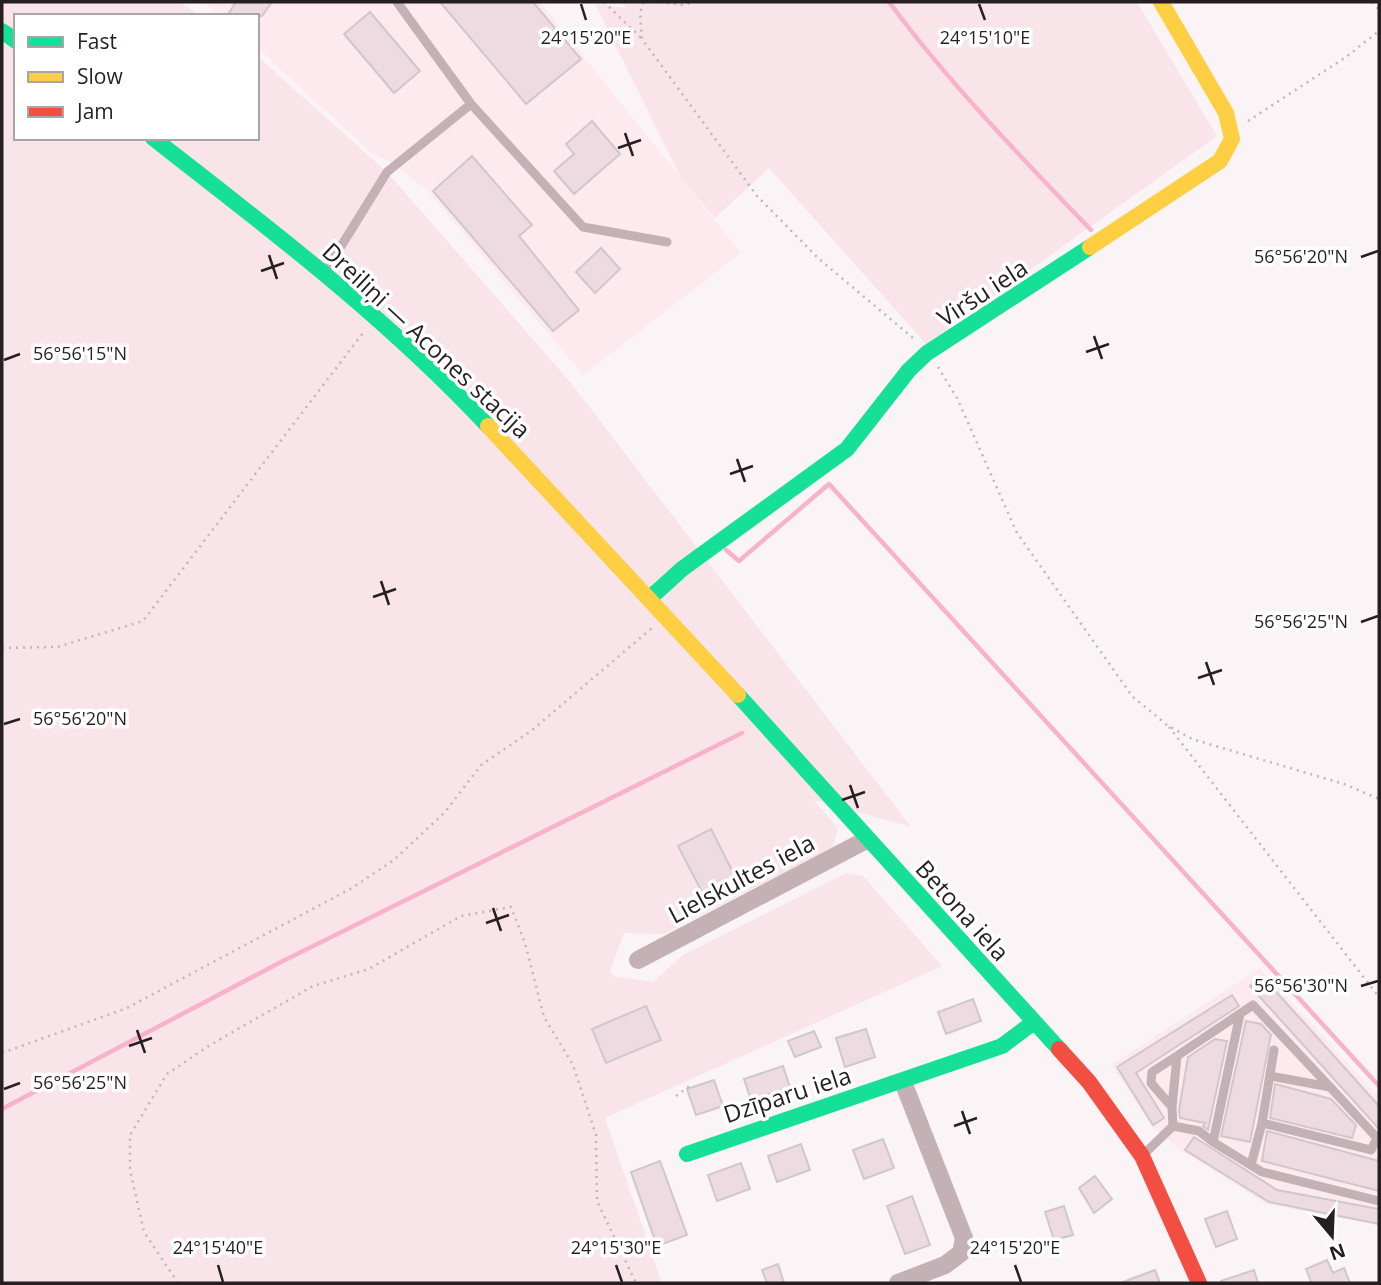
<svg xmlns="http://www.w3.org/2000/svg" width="1381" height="1285" font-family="'Open Sans',sans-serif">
<rect width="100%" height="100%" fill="#fbf4f6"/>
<path fill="#fdeaef" d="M203,2h337l201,251 -158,122 -156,-185 -36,-28 -18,-8 -116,-106v-32h-35z
M1260,968l119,129v128l-113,-21 -84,-53 -29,-23 -42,-63z"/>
<path fill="#f8e4e9" d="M2,2h177l22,14h-185v122h241v-82l130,116 184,211 340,444 -97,-27 24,28 -6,20 -168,86 -40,-1 -14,38 3,5 40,6 30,-27 163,-82 17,3 79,90 -337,152 57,165h-660z
M622,2h515l80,134 -291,208 -157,-176 -54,50 -33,-38 -87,-176 31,4z"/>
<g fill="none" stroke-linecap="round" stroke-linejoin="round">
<path stroke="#f8b3ca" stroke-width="4.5" d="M889,2c61,82 131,154 202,228
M726,550l13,11 90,-77 550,602
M2,1109l277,-146 463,-230"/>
</g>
<path fill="#eddbe1" stroke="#cfc8ca" stroke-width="2" d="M236,2h36l-10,14h-35z
M440,2h93l48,57 -55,45z
M370,12l50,59 -26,22 -50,-59z
M592,121l28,33 -46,40 -20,-23 20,-17 -8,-10z
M472,156l60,69 -13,11 60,74 -26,21 -120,-140z
M601,248l19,21 -25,24 -19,-21z
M711,829l27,53 -33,16 -27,-52z
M1262,976l117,130v23l-129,-143z
M1232,995l7,11 -103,67 28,45 -11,7 -36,-58z
M973,999l8,22 -35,13 -8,-22z
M646,1006l15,34 -55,23 -14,-34z
M1246,1021l15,3 10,11 -21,107 -29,-6z
M866,1029l9,28 -30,10 -9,-29z
M814,1031l7,16 -26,10 -7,-16z
M1215,1039l12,2 -19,89 -5,-4 2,-3 -25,-5 -1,-8 9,-53z
M783,1066l7,21 -39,13 -7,-21z
M714,1080l9,26 -27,9 -9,-26z
M1275,1084l56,15 25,26 -4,13 -82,-20z
M1267,1131l112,30v30l-117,-30z
M1194,1137l83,53 102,19v15l-110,-22 -84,-52z
M883,1139l11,29 -30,11 -11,-29z
M801,1144l9,26 -33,12 -9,-26z
M660,1161l27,74 -30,11 -26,-74z
M741,1163l9,26 -33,12 -9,-26z
M1095,1176l17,23 -18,14 -15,-25z
M912,1196l18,49 -25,9 -18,-48z
M1064,1206l9,29 -19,5 -9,-28z
M1227,1211l10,28 -21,8 -11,-28z
M1327,1260l6,13 11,-5 6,15h-42l3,-1 -5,-13z
M778,1264l6,19h-17l-5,-13z
M1155,1270l5,13h-37v-1z
M1254,1270l4,13h-37v-2z"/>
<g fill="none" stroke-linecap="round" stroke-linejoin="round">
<path stroke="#c2b5ba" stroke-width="2.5" stroke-dasharray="2 5" stroke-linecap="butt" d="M604,2l37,36
M643,2l-3,12 2,25 115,157 62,63 94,79
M660,2l23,3 11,-3
M1372,2l7,8
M1248,121l98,-64 33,-26
M938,367l19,31 60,135 115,163 35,29 25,14 152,45 35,15
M2,648l55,-1 86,-26 220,-288
M1169,727l210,270
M2,1053l125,-45 225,-120 42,-28 51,-48 36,-47 50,-34 121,-103
M676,1096l15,-11
M178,1283l-34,-51 -14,-62v-35l37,-61 43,-29 103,-59 56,-17 92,-53 50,-9 14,36 19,74 29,48 23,70 1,66 39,82"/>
<path stroke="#c3b1b6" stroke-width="9" d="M397,2l74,102
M327,269l60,-97 84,-68 112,123 84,15
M1172,1107l-21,-24 1,-11 25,-16
M1262,1123l109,27 6,-12 -47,-51 -60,-11
M1173,1126l-1,-19 5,-51 76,-51 77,82
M1213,1142l49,30 117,29
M1144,1154l29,-28 26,5 14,11 27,-128
M1251,1165l11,-42 12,-73"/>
<path stroke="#c3b1b6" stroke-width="18" d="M638,960l228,-120
M898,1283l47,-18 16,-12 3,-15 -61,-156"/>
<path stroke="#16e098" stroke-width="16" d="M2,31l14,10
M153,138c117,91 234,180 335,288
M650,598l32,-29 165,-120 62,-79 18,-17 163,-106
M738,695l321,354
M687,1154l315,-108 32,-24"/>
<path stroke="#ffcf43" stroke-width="16" d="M1090,247l130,-86 12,-22 -6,-26 -65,-111
M488,426l250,269"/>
<path stroke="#f24e42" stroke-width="16" d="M1059,1049l30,33 53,74 57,127"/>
</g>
<path fill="none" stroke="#261f21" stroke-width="2.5" d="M581,4l5,16M979,4l6,16M625,133l8,23M618,148l23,-8M269,255l8,24M1361,257l17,-6M261,271l23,-8M1094,336l8,23M1086,352l23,-8M4,360l16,-6M737,459l8,23M730,474l23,-8M381,581l8,24M373,597l23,-8M1361,622l17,-6M1206,662l8,23M1198,678l24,-8M4,724l16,-5M850,785l8,23M842,800l23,-8M493,908l8,23M486,923l23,-8M1361,986l17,-5M137,1030l8,23M129,1046l23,-8M4,1089l16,-6M962,1111l8,23M954,1126l23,-8M218,1265l5,17M616,1265l6,17M1015,1265l6,17"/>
<g text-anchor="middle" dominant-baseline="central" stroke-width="7" stroke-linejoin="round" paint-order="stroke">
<g font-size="24" fill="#261f21" stroke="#fff">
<text transform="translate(982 292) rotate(-33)">Viršu iela</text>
<text transform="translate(427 340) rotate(43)">Dreiliņi — Acones stacija</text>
<text transform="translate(741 878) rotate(-28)">Lielskultes iela</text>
<text transform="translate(963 910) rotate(48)">Betona iela</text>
<text transform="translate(787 1094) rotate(-18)">Dzīparu iela</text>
</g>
</g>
<g font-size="18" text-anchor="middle" fill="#261f21" stroke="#fff" stroke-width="7" stroke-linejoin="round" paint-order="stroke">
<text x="586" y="44">24°15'20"E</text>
<text x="985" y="44">24°15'10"E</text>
<text x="1301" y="263">56°56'20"N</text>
<text x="80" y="360">56°56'15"N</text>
<text x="1301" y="628">56°56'25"N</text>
<text x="80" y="725">56°56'20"N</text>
<text x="1301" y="992">56°56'30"N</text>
<text x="80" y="1089">56°56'25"N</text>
<text x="218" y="1254">24°15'40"E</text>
<text x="616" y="1254">24°15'30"E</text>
<text x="1015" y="1254">24°15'20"E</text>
</g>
<rect width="1381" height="1285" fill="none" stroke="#261f21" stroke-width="7"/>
<rect x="14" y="14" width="245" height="126" fill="#ffffff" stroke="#a8a5a6" stroke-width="2"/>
<rect x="28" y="37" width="35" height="10" fill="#16e098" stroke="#a8a5a6" stroke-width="2"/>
<text x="77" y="49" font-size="21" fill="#261f21">Fast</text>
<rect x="28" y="72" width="35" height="10" fill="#ffcf43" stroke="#a8a5a6" stroke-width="2"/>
<text x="77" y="84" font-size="21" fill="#261f21">Slow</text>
<rect x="28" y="107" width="35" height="10" fill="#f24e42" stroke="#a8a5a6" stroke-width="2"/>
<text x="77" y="119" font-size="21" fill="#261f21">Jam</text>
<g transform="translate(1332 1236) rotate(161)" stroke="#ffffff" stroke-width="5" paint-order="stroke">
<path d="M0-5L12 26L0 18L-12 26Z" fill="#261f21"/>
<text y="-10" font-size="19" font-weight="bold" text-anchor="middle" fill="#261f21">N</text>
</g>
</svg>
